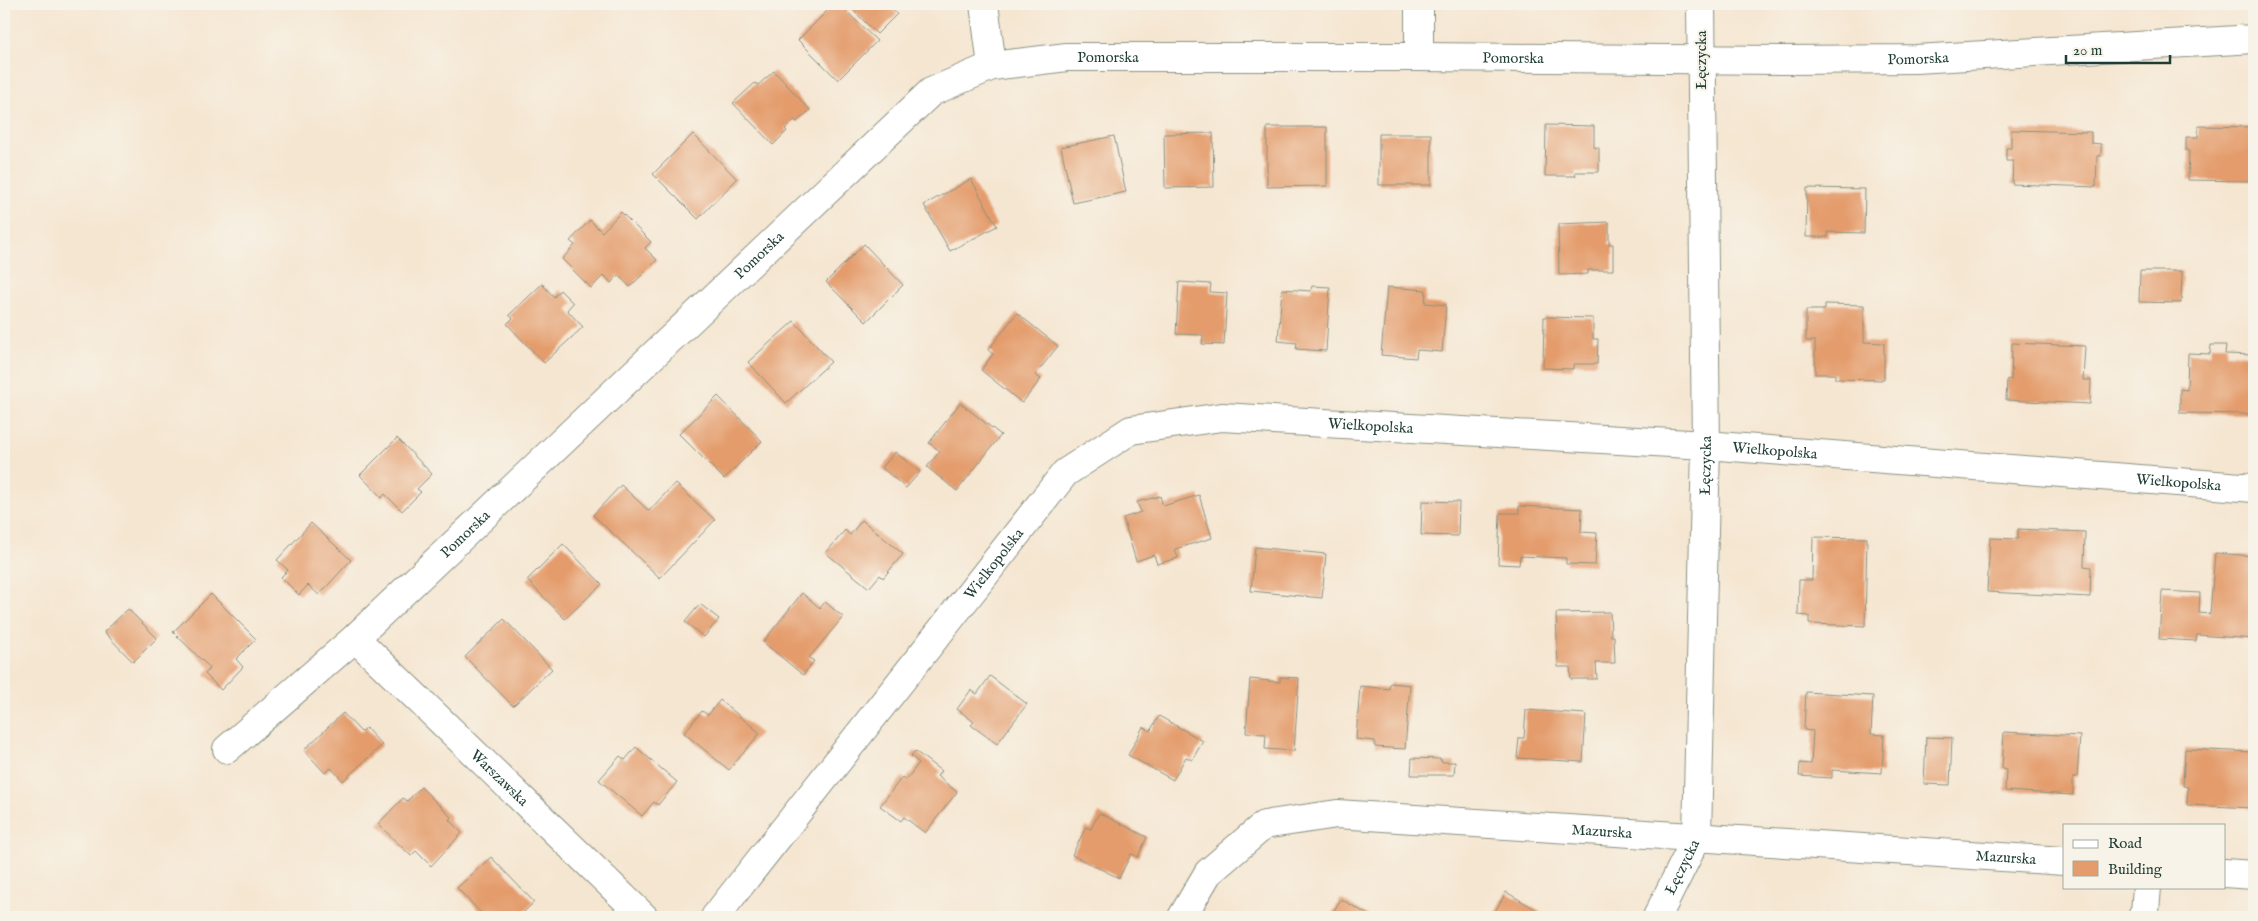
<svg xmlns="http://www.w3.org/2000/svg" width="2258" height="921" font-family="'IM FELL English',serif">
<rect width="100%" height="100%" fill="#f7f3e8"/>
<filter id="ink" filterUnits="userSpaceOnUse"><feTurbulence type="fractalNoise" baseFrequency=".02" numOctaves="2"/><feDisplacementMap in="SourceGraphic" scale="10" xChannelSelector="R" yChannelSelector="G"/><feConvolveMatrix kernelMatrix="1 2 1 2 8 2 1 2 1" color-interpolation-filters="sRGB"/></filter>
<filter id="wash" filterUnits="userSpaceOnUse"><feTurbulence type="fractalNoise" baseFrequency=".0096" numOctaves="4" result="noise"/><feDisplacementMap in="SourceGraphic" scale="20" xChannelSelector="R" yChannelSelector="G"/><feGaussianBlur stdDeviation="1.12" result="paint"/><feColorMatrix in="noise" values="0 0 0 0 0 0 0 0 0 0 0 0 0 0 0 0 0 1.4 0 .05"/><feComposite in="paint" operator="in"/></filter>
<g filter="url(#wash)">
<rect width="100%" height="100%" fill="#f5e6d1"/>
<g id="blocks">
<path fill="#e49c6c" d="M834,4h5l38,37 -39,39 -40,-40z
M847,4h39l11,10 -20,20z
M1295,4h21v2l-21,1z
M774,71l36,39 -13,12 -3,-2 -9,9 2,2 -14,14 -40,-42 22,-20 3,2z
M1546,125l48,1v21l5,1v24h-24l1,4h-31z
M2198,126l56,1v54l-66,-1 1,-29h-3v-14h12z
M1267,127h60v59l-60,1z
M2011,130l80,2v11l10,1v12h-4l-1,31 -84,-3 1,-23h-7v-13h5z
M1213,133l1,54 -49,1 -1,-54z
M693,134l44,45 -39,40 -45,-45z
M1379,134h52v51h-52z
M1114,136l12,56 -53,11 -12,-56z
M971,179l26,47 -47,25 -26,-46z
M1807,188l58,1 -1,44 -36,-1v5h-22z
M621,212l30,30 -6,6 12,12 -27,27 -12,-12 -7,8 -7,-8 -13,13 -29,-29 13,-14 -5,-4 20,-21 12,12z
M1609,222v22h4v26h-25v4l-29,1 -1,-51z
M864,244l39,41 -37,37 -40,-40z
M2140,271h42l-1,32 -42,-1z
M1179,282l32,2 -1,8 17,1 -3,52 -22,-1 1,-9 -27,-1z
M542,284l12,13 6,-7 13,13 -6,7 16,17 -39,36 -37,-39 6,-6 -4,-3z
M1312,286l18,1 -4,64 -30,-2 1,-6 -19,-2 4,-52 29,2z
M1387,287l39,3 -1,13 21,2 -4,47 -25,-2 -1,8 -35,-3z
M1825,304l39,1v37l20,1v37l-49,-1v-5h-20v-33h-9v-31h19z
M1017,313l41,33 -23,29 6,4 -19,24 -41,-33 12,-16 -5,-4z
M1544,317l49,1v21h5l-1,25h-24v5l-30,-1z
M794,321l37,41 -45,41 -38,-41z
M2012,343l73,3 -2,34h8l-1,24 -84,-4 1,-21 4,1z
M2211,345h15l-1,9 29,1v59l-74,-1v-24l7,1 1,-37 22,1z
M718,396l44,45 -38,38 -45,-45z
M960,403l41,32 -44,56 -30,-24 13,-16 -11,-8z
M397,438l35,36 -15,15 4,3 -19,19 -17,-17 -3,4 -22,-23z
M895,452l25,20 -14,16 -24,-20z
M675,483l40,37 -55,58 -67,-63 28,-30 28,26z
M1199,495l13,43 -37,11 3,9 -21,6 -3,-9 -18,6 -13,-43 18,-6 -4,-10 23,-6 3,10z
M1422,501l37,1 -1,34 -37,-1z
M1519,506l63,3 -1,23 16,1 -2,32 -29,-1v-6l-46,-2 -1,9 -21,-1 2,-51h19z
M862,520l41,34 -20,24 -3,-3 -11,13 -43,-35 19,-23 5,5z
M311,523l40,37 -32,35 -11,-10 -9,10 -18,-18 7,-7 -11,-10z
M2018,529l67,3 -1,34 7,1 -1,30 -103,-5 3,-54 28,1z
M1813,537l54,1 -2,88 -56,-2v-8l-11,-1 1,-35h13z
M563,544l39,40 -37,35 -38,-39z
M1255,547l71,7 -4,44 -71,-7z
M2215,553l39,3v83l-57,-4 -1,6 -37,-2 3,-48 38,2 -1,20 11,1z
M802,593l18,15 5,-6 18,15 -34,41 5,3 -11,14 -40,-33z
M211,594l45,45 -20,20 7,8 -22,23 -16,-16 5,-6 -37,-36z
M700,604l19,15 -15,18 -19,-15z
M128,609l29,29 -24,24 -29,-30z
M1610,612l1,24h3l1,27h-19l1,16h-26l-1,-12h-12l-2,-54z
M504,619l48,50 -39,37 -48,-49z
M990,676l37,28 -30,40 -26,-19 3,-3 -17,-13 14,-19 6,4z
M1280,677l19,1 -5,73 -29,-2 1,-15 -20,-1 4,-54 30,3z
M1390,683l20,2 -5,64 -30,-2v-6l-19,-2 4,-53 29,3z
M1806,692l67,4 -2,38 13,1 -2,38 -50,-3v8l-33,-2 1,-13 11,1 2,-33 -9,-1z
M720,700l40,33 -31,37 -45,-37 18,-22 6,4z
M1526,710l60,4 -3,48 -66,-4 2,-20h5z
M343,713l18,19 5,-4 16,17 -39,36 -12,-13 -6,5 -21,-23z
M1159,716l44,25 -11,19 -6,-3 -13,23 -45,-25 15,-28 7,4z
M2004,732l76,4 -3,41h-4v18l-68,-4 1,-21 -4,-1z
M1926,737l26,1 -2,47 -26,-1z
M636,747l41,35 -19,23 -4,-3 -12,14 -43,-36 21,-24 5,4z
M2185,749l69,3v56l-67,-3 1,-18 -5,-1z
M915,751l26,20 -4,5 20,16 -32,41 -21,-16 -3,4 -21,-15 22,-29 4,3 13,-17 -8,-7z
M1412,758l29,1v3h14l-1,13h-43z
M421,787l30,30 -2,3 13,13 -31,33 -15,-15 -5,5 -33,-32 25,-26 4,3z
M1099,813l48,24 -9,20 -7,-3 -12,24 -47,-23 14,-28 5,2z
M491,857l43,45 -15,15h-34l-28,-29z
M1506,892l43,25h-57z
M1341,899l31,18h-42z"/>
</g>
</g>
<g filter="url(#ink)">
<use href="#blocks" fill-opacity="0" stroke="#8a9282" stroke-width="1"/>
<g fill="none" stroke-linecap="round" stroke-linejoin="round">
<defs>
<g id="minor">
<path d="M984,4l8,62"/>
<path d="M1419,4v53"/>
<path id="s1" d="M355,638l289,279"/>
<path id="s2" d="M227,749l128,-111 576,-546 61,-26 75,-9h352l364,3 133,-1 338,-20"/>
<path d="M2224,873l30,2"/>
<path id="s3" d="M715,917l350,-444 66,-43 91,-13 484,28 548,43"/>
<path id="s4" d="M1182,917l26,-44 56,-48 73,-11 727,47"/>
<path id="s5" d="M1657,917l40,-80 9,-392 -5,-441"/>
<path d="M2142,917l3,-5 2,-25"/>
</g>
</defs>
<use href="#minor" stroke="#8a9282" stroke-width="30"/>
<use href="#minor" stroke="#fff" stroke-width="28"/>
</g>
</g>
<g text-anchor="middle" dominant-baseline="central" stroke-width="4" stroke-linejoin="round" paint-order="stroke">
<g font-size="15" fill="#1f3d34" stroke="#f7f3e8">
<text stroke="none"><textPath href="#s2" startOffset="1146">Pomorska</textPath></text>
<text stroke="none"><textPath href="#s2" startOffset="1551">Pomorska</textPath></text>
<text stroke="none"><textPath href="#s2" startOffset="1956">Pomorska</textPath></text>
<text transform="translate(1701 60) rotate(-90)">Łęczycka</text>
<text stroke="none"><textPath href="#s2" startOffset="726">Pomorska</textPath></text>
<text stroke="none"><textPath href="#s3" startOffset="885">Wielkopolska</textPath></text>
<text stroke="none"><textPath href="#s3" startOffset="1290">Wielkopolska</textPath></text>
<text stroke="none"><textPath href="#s5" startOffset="461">Łęczycka</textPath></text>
<text stroke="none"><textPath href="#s3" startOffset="1695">Wielkopolska</textPath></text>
<text stroke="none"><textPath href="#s2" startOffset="321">Pomorska</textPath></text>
<text stroke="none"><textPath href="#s3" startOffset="450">Wielkopolska</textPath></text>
<text stroke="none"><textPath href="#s1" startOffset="201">Warszawska</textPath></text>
<text stroke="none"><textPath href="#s4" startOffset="464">Mazurska</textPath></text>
<text stroke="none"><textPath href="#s4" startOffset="869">Mazurska</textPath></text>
<text stroke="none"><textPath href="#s5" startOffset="56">Łęczycka</textPath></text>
</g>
</g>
<rect width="2258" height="921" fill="none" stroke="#f7f3e8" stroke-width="20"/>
<rect x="2063" y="824" width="162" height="65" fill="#f7f3e8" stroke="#a1aaa0"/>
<rect x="2073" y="840" width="25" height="8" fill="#ffffff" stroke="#a1aaa0"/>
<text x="2108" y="848" font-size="15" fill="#1f3d34">Road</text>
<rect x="2073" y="861" width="25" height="15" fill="#e49c6c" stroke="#a1aaa0"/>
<text x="2108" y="874" font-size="15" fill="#1f3d34">Building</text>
<path d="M2066 55v8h104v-8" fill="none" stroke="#1f3d34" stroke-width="2.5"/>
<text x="2073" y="55" font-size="15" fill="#1f3d34" stroke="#f7f3e8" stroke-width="4" paint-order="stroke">20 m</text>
</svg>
